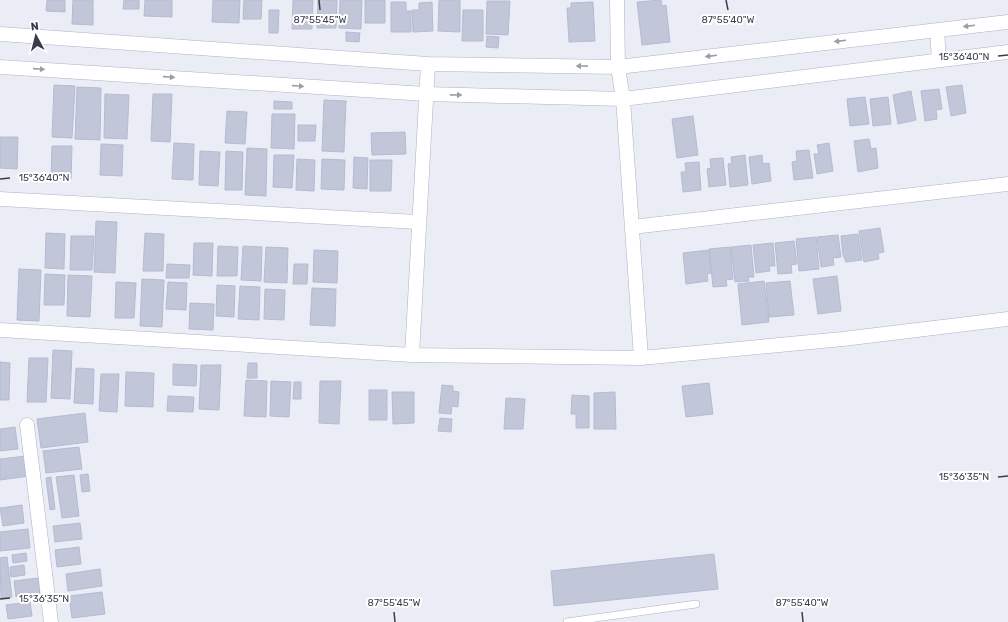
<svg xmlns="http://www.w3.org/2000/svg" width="1008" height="622" font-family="Rubik,sans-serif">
<rect width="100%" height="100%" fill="#ebedf6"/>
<path fill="#c1c6d8" stroke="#b4bbd3" d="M47,0h18v12l-19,-1z
M73,0h20v25l-21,-1z
M124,0h15v9h-16z
M145,0h27v17l-28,-1z
M213,0h27l-1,23 -27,-1z
M244,0h18l-1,19h-18z
M293,0h20l-1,29h-20z
M318,0h19l-1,28h-19z
M340,0h22l-1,29 -22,-1z
M365,0h20v23h-20z
M439,0h21v32l-22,-1z
M661,0l1,6 4,-1 4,37 -28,3 -5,-43z
M487,1h23l-2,34 -22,-1z
M391,2h15v9h5v21h-20z
M432,2l1,29 -20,1 -1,-22h7v-7z
M593,2l2,39 -26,1 -2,-34h4v-5z
M269,10h10l-1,23h-9z
M463,10h20v31h-21z
M346,32l14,1 -1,9 -13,-1z
M487,36l12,1 -1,11 -12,-1z
M54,85l21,1 -3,52 -20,-1z
M962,85l4,28 -15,3 -5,-29z
M77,87l24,1 -1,52 -25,-1z
M939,89l3,20 -6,1 1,9 -12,2 -4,-30z
M911,91l5,29 -18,4 -5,-29z
M105,94l24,1 -2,44 -23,-1z
M153,94h19l-2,48 -19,-1z
M865,97l4,27 -19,2 -3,-27z
M888,97l3,27 -18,2 -3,-27z
M324,100l22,1 -2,51 -22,-1z
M274,101l18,1v7h-18z
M227,111l20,1 -2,32 -20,-1z
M272,114h23l-1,35 -23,-1z
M693,116l5,39 -21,3 -5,-39z
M298,125h18l-1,16h-17z
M405,132l1,22 -34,1 -1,-22z
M0,137h18l-1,32 -17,-1z
M869,139l2,10 5,-1 2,20 -20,4 -4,-31z
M174,143l20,1 -1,36 -21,-1z
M829,143l4,28 -16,3 -3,-20h5l-2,-9z
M101,144l22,1 -1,31 -22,-1z
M52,146h20l-1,33 -20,-1z
M247,148l20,1 -1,47 -21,-1z
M809,150l4,28 -19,2 -2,-18 5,-1 -1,-10z
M200,151l20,1 -2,34 -19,-1z
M226,151l17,1 -1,38h-17z
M274,155h20l-2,33 -19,-1z
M745,155l3,30 -18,2 -2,-23 4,-1 -1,-6z
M762,155l1,9 6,-1 2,18 -19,3 -3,-27z
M354,157l14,1 -1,31 -14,-1z
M723,158l3,27 -17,2 -2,-18 4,-1 -1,-9z
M297,159l18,1 -1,31 -18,-1z
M322,159l23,1 -1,30 -23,-1z
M370,160h22l-1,31h-21z
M699,162l2,28 -18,2 -2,-20h5l-1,-9z
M96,221l21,1 -2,51 -21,-1z
M880,228l4,24 -6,1 1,6 -15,3 -5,-31z
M46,233l19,1 -1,35 -19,-1z
M145,233l19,1 -1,37h-20z
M858,234l4,26 -16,2 -3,-7 -2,-19z
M838,235l3,22 -8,1 1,7 -13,2 -4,-30z
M71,236h23l-2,34h-22z
M816,237l3,32 -20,2 -3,-32z
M794,241l3,23 -6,1 1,8 -14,1 -3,-31z
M194,243h19l-1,33 -19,-1z
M773,243l2,23h-6l1,5 -14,2 -3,-28z
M751,245l3,32h-6l1,4 -14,1 -4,-35z
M218,246l20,1 -1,29h-20z
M243,246l19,1 -1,34 -20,-1z
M266,247l22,1 -1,35 -23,-1z
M730,247l3,32 -7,1 1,6 -14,1 -4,-38z
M314,250l24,1 -1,32 -24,-1z
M709,250l2,23 -4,1 1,7 -22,3 -3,-31z
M167,264l23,1 -1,13h-23z
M294,264h14l-1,20h-14z
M19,269l22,1 -2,51 -22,-1z
M45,274l20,1 -1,30h-20z
M68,275l24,1 -2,41 -23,-1z
M837,276l4,35 -23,3 -5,-35z
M142,279l22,1 -2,47 -22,-1z
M764,281l5,41 -27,3 -4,-41z
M790,281l4,34 -25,2 -3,-34z
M116,282l20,1 -2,35h-19z
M168,282l19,1 -1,27 -20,-1z
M217,285l18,1 -1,31 -18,-1z
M240,286l20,1 -1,33 -21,-1z
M312,288l24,1 -1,37 -25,-1z
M265,289l20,1 -1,30 -20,-1z
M190,303l24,1 -1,26 -24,-1z
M53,350l19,1 -2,48 -19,-1z
M29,358h19l-2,44h-19z
M0,362l10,1 -1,37h-9z
M248,363h9v15h-10z
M173,364l24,1 -1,21 -23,-1z
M201,365h20l-2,45 -20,-1z
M76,368l18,1 -1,35 -19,-1z
M126,372l28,1 -1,34 -28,-1z
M101,374h18l-2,38 -18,-1z
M246,380l21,1 -1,36 -22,-1z
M271,381l20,1 -2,35 -19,-1z
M320,381h21l-2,43 -20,-1z
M294,382h7v17h-8z
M709,383l4,31 -27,3 -4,-31z
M442,385l11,1v5l6,1 -1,15 -6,-1 -1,8 -12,-1z
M369,390h18v30h-18z
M392,392h22v31l-21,1z
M615,392l1,37h-22v-36z
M572,395l17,1v32h-13v-14h-5z
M168,396l26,1 -1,15 -26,-1z
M506,398l19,1 -2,30h-19z
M85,413l3,29 -47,6 -4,-29z
M440,418l12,1 -1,13 -13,-1z
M15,427l3,22 -18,2v-22z
M79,447l3,22 -36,4 -3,-22z
M26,456l3,20 -29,4v-21z
M88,474l2,17 -8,1 -2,-17z
M74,475l5,41 -17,2 -6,-41z
M51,477l4,32 -5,1 -4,-32z
M22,505l2,18 -21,3 -3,-18z
M80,523l2,16 -27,3 -2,-16z
M28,529l2,19 -30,3v-19z
M79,547l2,17 -24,3 -2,-17z
M26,553l1,8 -14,2 -1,-8z
M714,554l4,35 -164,17 -3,-35z
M7,557l5,40 -11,1 -1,-40z
M24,565l1,10 -14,2 -1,-10z
M100,569l2,17 -34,5 -2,-17z
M38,578l2,17 -24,2 -2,-16z
M102,592l3,22 -33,4 -3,-22z
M30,602l2,14 -24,3 -2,-14z"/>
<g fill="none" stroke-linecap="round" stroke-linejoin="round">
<defs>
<path id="service" d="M567,622l129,-18"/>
<path id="minor" d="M617,0l1,67 5,32 18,259
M937,30l2,30
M0,34l428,30 190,3 390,-45
M0,67l426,27 197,5 385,-47
M0,199l418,23
M632,227l376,-43
M0,330l412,25 229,3 202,-19 165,-20
M412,355l16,-291
M27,425l24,197"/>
</defs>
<use href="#service" stroke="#aeb2c2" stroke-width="8"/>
<use href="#minor" stroke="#aeb2c2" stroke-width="15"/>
<use href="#service" stroke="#fff" stroke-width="7"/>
<use href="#minor" stroke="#fff" stroke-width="14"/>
</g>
<defs><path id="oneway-solid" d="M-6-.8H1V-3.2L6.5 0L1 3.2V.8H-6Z"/></defs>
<g fill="#9c9ea4">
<use href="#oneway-solid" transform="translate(969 26) rotate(173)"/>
<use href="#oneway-solid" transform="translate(840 41) rotate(173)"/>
<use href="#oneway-solid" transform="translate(711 56) rotate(173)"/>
<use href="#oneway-solid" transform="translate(582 66) rotate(-179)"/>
<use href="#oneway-solid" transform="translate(39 69) rotate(4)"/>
<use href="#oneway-solid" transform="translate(169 77) rotate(4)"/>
<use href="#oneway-solid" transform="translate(298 86) rotate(4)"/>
<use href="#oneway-solid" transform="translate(456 95) rotate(1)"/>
</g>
<path fill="none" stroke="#393d4a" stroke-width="1.5" d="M319,0l1,10M726,0l2,10M998,56l10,-1M0,179l10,-1M998,477l10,-1M0,599l10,-1M394,612l1,10M802,612l1,10"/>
<g font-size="10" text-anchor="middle" fill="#393d4a" stroke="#fff" stroke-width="4" stroke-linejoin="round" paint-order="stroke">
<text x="320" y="23">87°55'45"W</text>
<text x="728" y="23">87°55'40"W</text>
<text x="964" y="60">15°36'40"N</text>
<text x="44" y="181">15°36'40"N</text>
<text x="964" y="480">15°36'35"N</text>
<text x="44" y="602">15°36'35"N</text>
<text x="394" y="606">87°55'45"W</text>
<text x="802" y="606">87°55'40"W</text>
</g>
<g transform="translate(36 36) rotate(353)" stroke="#ffffff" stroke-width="3" paint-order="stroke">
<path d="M0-3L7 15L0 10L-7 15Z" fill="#393d4a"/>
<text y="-6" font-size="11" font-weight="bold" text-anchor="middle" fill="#393d4a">N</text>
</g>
</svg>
